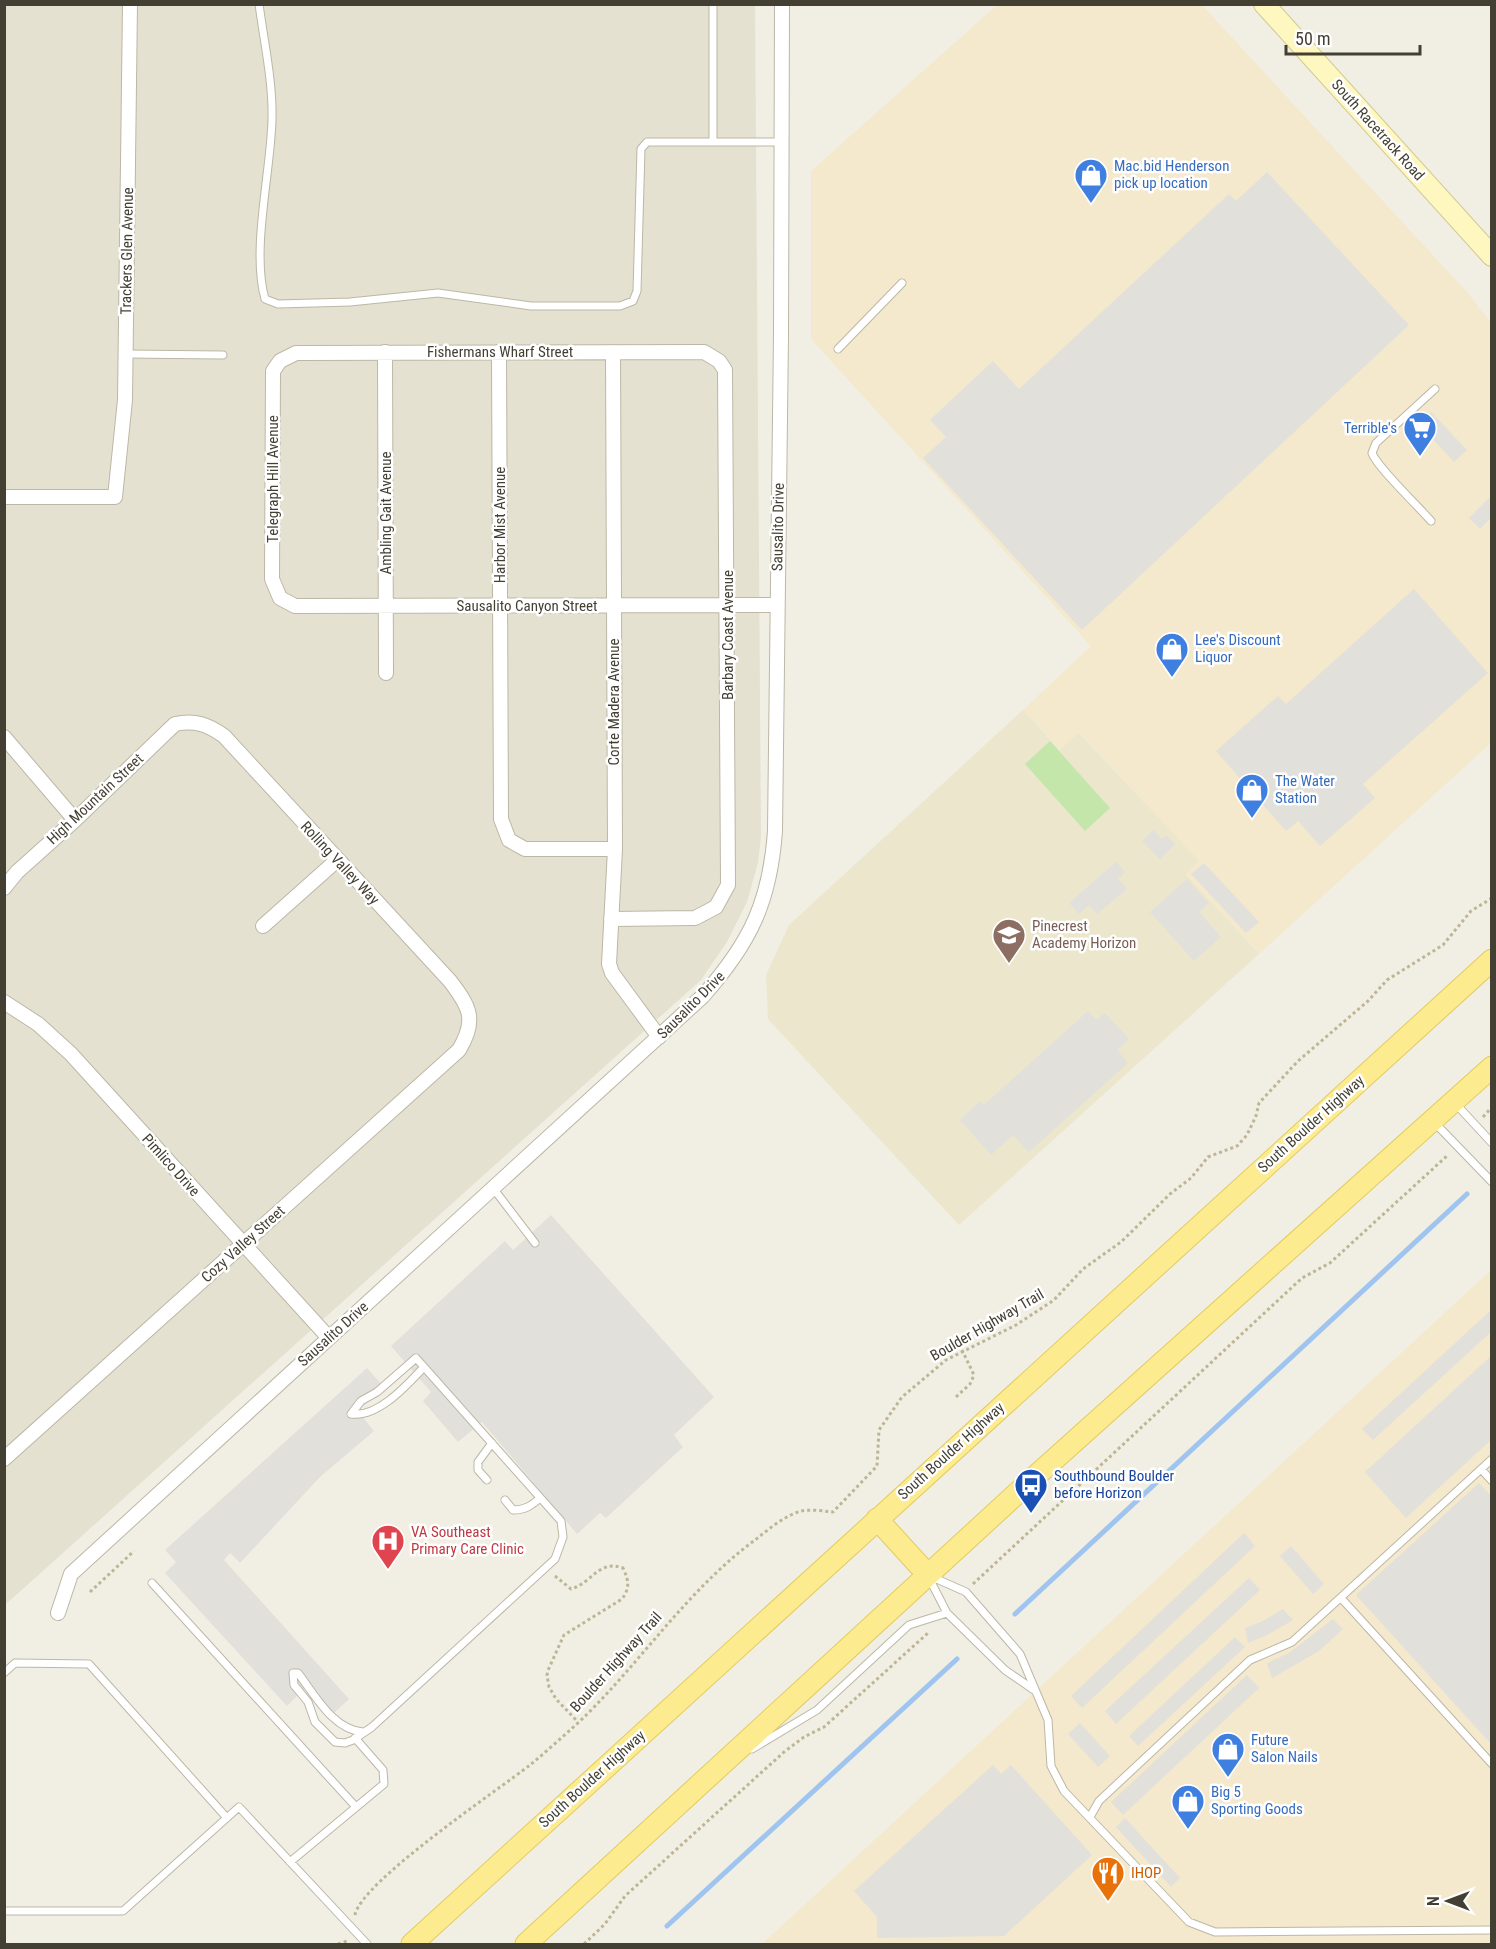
<svg xmlns="http://www.w3.org/2000/svg" width="1496" height="1949" font-family="'Roboto Condensed',sans-serif">
<rect width="100%" height="100%" fill="#f1efe3"/>
<path fill="#e5e1d1" d="M5,5h750l6,832 -3,26 -11,39 -20,40 -26,38 -696,625z"/>
<path fill="#f4e8cd" d="M997,5h205l265,287 24,31v420l-232,211 -75,-80 14,-13 -118,-128 -19,17 -38,-40 68,-64 -280,-307v-168z
M1491,1270v674h-729z"/>
<path fill="#ebe6cc" d="M1023,710l37,40 19,-17 120,128 -14,13 74,80 -300,271 -191,-206 -2,-44 23,-50z"/>
<path fill="#c4e6ab" d="M1050,741l60,67 -25,23 -60,-67z"/>
<path fill="#e2e0db" d="M1267,172l142,153 -327,305 -159,-172 23,-21 -16,-17 63,-59 26,28 210,-195 7,7z
M1431,412l36,38 -13,12 -35,-38z
M1491,496v22l-11,11 -11,-11z
M1414,589l74,84 -125,111 12,14 -55,48 -22,-25 -12,10 -70,-80 62,-55 8,8z
M1153,830l9,9 5,-4 8,9 -15,16 -18,-19z
M1116,862l9,10 -7,7 9,10 -30,25 -8,-9 -10,9 -10,-11z
M1204,863l55,59 -13,11 -55,-59z
M1187,879l22,24 -10,9 22,25 -27,24 -44,-49z
M1088,1011l8,9 9,-7 24,26 -12,11 11,13 -99,89 -16,-17 -22,20 -31,-35 20,-19 4,4z
M551,1215l163,182 -40,38 9,12 -77,71 -6,-5 -23,21 -95,-112 -24,20 -35,-41 8,-9 -40,-46 114,-105 8,9z
M1491,1310v22l-118,108 -11,-11z
M1491,1356v84l-85,78 -41,-46z
M367,1368l17,19 -26,24 16,20 -54,46 -80,86 -10,-10 -6,7 125,139 -15,14 -26,-28 -21,21 -122,-133 11,-11 -11,-12z
M1479,1483l12,13v248l-135,-149z
M1244,1533l11,13 -173,162 -11,-12z
M1291,1546l33,38 -11,10 -33,-38z
M1249,1578l11,12 -144,134 -11,-13z
M1283,1609l10,11 -28,16 -17,7 -3,-15 16,-6z
M1333,1619l10,10 -24,22 -47,27 -5,-15 22,-10z
M1235,1637l10,10 -107,99 -9,-10z
M1247,1675l12,13 -136,127 -12,-13z
M1080,1723l30,33 -12,11 -30,-33z
M993,1765l8,9 10,-9 81,90 -88,81 -127,2v-21l-23,-26z
M1125,1818l55,60 -9,9 -55,-60z"/>
<g fill="none" stroke-linecap="round" stroke-linejoin="round">
<path stroke="#9ec4ef" stroke-width="5" d="M1015,1614l452,-420
M667,1926l290,-267"/>
<defs>
<path id="lane" d="M259,4c5,38 14,78 13,115 -1,52 -21,131 -7,180l13,5 72,-2 88,-9 93,13h89l13,-5 4,-10 4,-142 6,-7h134
M713,141v-137
M838,349l64,-66
M126,354l97,1
M1431,521c-13,-15 -54,-54 -59,-68l4,-10 59,-54
M1455,1103l37,40
M1434,1122l58,60
M493,1188l42,55
M351,1414l10,-13 16,-9 39,-34 145,163 2,16 -8,22 -183,168 -19,13 -8,3 -10,-1 -20,-20 -7,-20 -14,-17 -1,-12h5c17,22 35,57 65,59
M351,1414c27,4 56,-29 73,-47
M1481,1469l11,12
M487,1480l-9,-10v-8l14,-19
M505,1500l8,10c12,0 18,-4 27,-12
M930,1576l36,16 54,62 28,66 3,46 13,25 125,131 26,10 277,-2
M929,1578l18,35 58,57 29,20
M152,1583l204,224
M1341,1598l151,166
M4,1673l11,-10 74,1 138,154
M752,1749l65,-39 92,-85 38,-12
M1090,1817l9,-16 151,-141 42,-18 200,-183
M290,1862l94,-78 -1,-14 -28,-32
M4,1911h119l116,-104 128,137"/>
<path id="street" d="M385,352l1,321
M499,352l2,467 8,21 16,9h90
M613,352l2,497 -6,115 3,9 47,64
M4,497h111l10,-97 5,-396
M4,737l71,83
M4,888l13,-16 58,-52 100,-96c20,-4 32,0 49,12l226,245c20,26 27,39 9,69l-455,409
M611,919l84,-1 21,-11 12,-22 -3,-515 -6,-9 -15,-9 -408,1 -16,8 -7,10 -1,208 8,19 15,8 433,-1h48
M263,926l73,-65
M4,1002l34,22 33,30 258,284
M58,1613l13,-39 632,-578c47,-53 67,-94 72,-165l6,-496 1,-331"/>
<path id="secondary" d="M1264,4l228,252"/>
<path id="primary" d="M877,1519l51,56
M412,1944l1080,-984
M526,1944l512,-470 454,-407"/>
</defs>
<use href="#lane" stroke="#bcb7a6" stroke-width="9"/>
<use href="#street" stroke="#bcb7a6" stroke-width="16"/>
<use href="#secondary" stroke="#d2c892" stroke-width="22"/>
<use href="#primary" stroke="#e2cb60" stroke-width="23"/>
<path stroke="#beb597" stroke-width="3" stroke-dasharray="3 3" stroke-linecap="butt" d="M1483,1117l9,-10
M956,1397l14,-13 4,-9 -12,-25
M555,1576l16,13c21,-6 28,-30 52,-21 6,13 7,20 -1,31l-58,36 -15,33 -2,7 2,12 7,12 22,23
M973,1584l329,-306 28,-15 118,-108
M90,1592l44,-41
M355,1915c6,-33 143,-125 175,-150 16,-13 32,-28 48,-42 62,-59 108,-132 177,-183 14,-11 29,-24 46,-29 10,-2 22,0 32,1l44,-46 2,-36 23,-33 44,-37 70,-35 38,-25 29,-31 38,-27 49,-48 21,-16 17,-21 29,-11 10,-11 9,-19 3,-13 39,-42 70,-60 19,-21 56,-35 28,-34 21,-13
M338,1944l9,-3
M584,1944l21,-20 20,-28 159,-144 20,-15 20,-10 104,-94"/>
<use href="#lane" stroke="#fff" stroke-width="7"/>
<use href="#street" stroke="#fff" stroke-width="14"/>
<use href="#secondary" stroke="#fef7c0" stroke-width="20"/>
<use href="#primary" stroke="#fdeb90" stroke-width="21"/>
</g>
<defs>
<symbol id="shop-pin" viewBox="-11 -11 22 30"><path d="M0 17L-7.5 6A9.5 9.5 0 1 1 7.5 6Z" fill="#3f7fe0" stroke="#fff"/><path d="M-5-2.5h2.3a2.7 3.5 0 0 1 5.4 0H5L5.5 6h-11ZM-1.5-2.5h3a1.5 2.3 0 0 0-3 0Z" fill="#fff"/></symbol>
<symbol id="supermarket-pin" viewBox="-11 -11 22 30"><path d="M0 17L-7.5 6A9.5 9.5 0 1 1 7.5 6Z" fill="#3f7fe0" stroke="#fff"/><path d="M-6-5.5h2.5l.6 2H6L4.5 2H-2.5L-4.4-4H-6ZM-1.5 3.2a1.3 1.3 0 1 0 .1 0ZM3 3.2a1.3 1.3 0 1 0 .1 0Z" fill="#fff"/></symbol>
<symbol id="school-pin" viewBox="-11 -11 22 30"><path d="M0 17L-7.5 6A9.5 9.5 0 1 1 7.5 6Z" fill="#8d6e63" stroke="#fff"/><path d="M0-5L7-2L0 1L-7-2ZM-4 1L0 2.5L4 1V4Q0 6-4 4Z" fill="#fff"/></symbol>
<symbol id="bus-pin" viewBox="-11 -11 22 30"><path d="M0 17L-7.5 6A9.5 9.5 0 1 1 7.5 6Z" fill="#1a4fb4" stroke="#fff"/><path d="M-5-6H5V4H4V6H2V4H-2V6H-4V4H-5ZM-3.5-4V0h7V-4ZM-3.5 1.2v1.5H-2V1.2ZM2 1.2v1.5H3.5V1.2Z" fill="#fff"/></symbol>
<symbol id="hospital-pin" viewBox="-11 -11 22 30"><path d="M0 17L-7.5 6A9.5 9.5 0 1 1 7.5 6Z" fill="#e0444e" stroke="#fff"/><path d="M-5-5h3v3.5h4V-5h3V5h-3V1.5h-4V5h-3Z" fill="#fff"/></symbol>
<symbol id="restaurant-pin" viewBox="-11 -11 22 30"><path d="M0 17L-7.5 6A9.5 9.5 0 1 1 7.5 6Z" fill="#e8710a" stroke="#fff"/><path d="M-5-6h1v4h1v-4h1v4h1v-4h1v5L-1.5 .5V6h-2V.5L-5-1ZM5-6V6H3V1.5H1.5Q1.5-4 5-6Z" fill="#fff"/></symbol>
</defs>
<g fill-rule="evenodd">
<use href="#shop-pin" x="1072" y="156" width="38" height="52"/>
<use href="#supermarket-pin" x="1401" y="409" width="38" height="52"/>
<use href="#shop-pin" x="1153" y="630" width="38" height="52"/>
<use href="#shop-pin" x="1233" y="771" width="38" height="52"/>
<use href="#school-pin" x="990" y="916" width="38" height="52"/>
<use href="#bus-pin" x="1012" y="1466" width="38" height="52"/>
<use href="#hospital-pin" x="369" y="1522" width="38" height="52"/>
<use href="#shop-pin" x="1209" y="1730" width="38" height="52"/>
<use href="#shop-pin" x="1169" y="1782" width="38" height="52"/>
<use href="#restaurant-pin" x="1089" y="1854" width="38" height="52"/>
</g>
<g text-anchor="middle" dominant-baseline="central" stroke-width="5" stroke-linejoin="round" paint-order="stroke">
<g font-size="15" fill="#433f33" stroke="#fff">
<text transform="translate(1378 130) rotate(48)">South Racetrack Road</text>
<text transform="translate(127 251) rotate(-89)">Trackers Glen Avenue</text>
<text x="500" y="352">Fishermans Wharf Street</text>
<text transform="translate(273 479) rotate(-90)">Telegraph Hill Avenue</text>
<text transform="translate(386 513) rotate(-90)">Ambling Gait Avenue</text>
<text transform="translate(500 525) rotate(-90)">Harbor Mist Avenue</text>
<text transform="translate(778 527) rotate(-89)">Sausalito Drive</text>
<text x="527" y="606">Sausalito Canyon Street</text>
<text transform="translate(728 635) rotate(-90)">Barbary Coast Avenue</text>
<text transform="translate(614 702) rotate(-90)">Corte Madera Avenue</text>
<text transform="translate(95 799) rotate(-43)">High Mountain Street</text>
<text transform="translate(340 863) rotate(47)">Rolling Valley Way</text>
<text transform="translate(691 1005) rotate(-45)">Sausalito Drive</text>
<text transform="translate(1311 1124) rotate(-42)">South Boulder Highway</text>
<text transform="translate(171 1165) rotate(48)">Pimlico Drive</text>
<text transform="translate(243 1244) rotate(-42)">Cozy Valley Street</text>
<text transform="translate(987 1325) rotate(-30)">Boulder Highway Trail</text>
<text transform="translate(333 1334) rotate(-42)">Sausalito Drive</text>
<text transform="translate(951 1451) rotate(-42)">South Boulder Highway</text>
<text transform="translate(616 1662) rotate(-48)">Boulder Highway Trail</text>
<text transform="translate(592 1779) rotate(-42)">South Boulder Highway</text>
</g>
<g font-size="15" fill="#366cbe" stroke="#fff" text-anchor="start">
<text x="1114" y="166">Mac.bid Henderson<tspan x="1114" dy="17">pick up location</tspan></text>
<text x="1397" y="428" text-anchor="end">Terrible's</text>
<text x="1195" y="640">Lee's Discount<tspan x="1195" dy="17">Liquor</tspan></text>
<text x="1275" y="781">The Water<tspan x="1275" dy="17">Station</tspan></text>
<text x="1251" y="1740">Future<tspan x="1251" dy="17">Salon Nails</tspan></text>
<text x="1211" y="1792">Big 5<tspan x="1211" dy="17">Sporting Goods</tspan></text>
</g>
<g font-size="15" fill="#785e54" stroke="#fff" text-anchor="start">
<text x="1032" y="926">Pinecrest<tspan x="1032" dy="17">Academy Horizon</tspan></text>
</g>
<g font-size="15" fill="#164399" stroke="#fff" text-anchor="start">
<text x="1054" y="1476">Southbound Boulder<tspan x="1054" dy="17">before Horizon</tspan></text>
</g>
<g font-size="15" fill="#be3a42" stroke="#fff" text-anchor="start">
<text x="411" y="1532">VA Southeast<tspan x="411" dy="17">Primary Care Clinic</tspan></text>
</g>
<g font-size="15" fill="#c56008" stroke="#fff" text-anchor="start">
<text x="1131" y="1873">IHOP</text>
</g>
</g>
<rect width="1496" height="1949" fill="none" stroke="#433f33" stroke-width="12"/>
<g transform="translate(1448 1901) rotate(270)" stroke="#ffffff" stroke-width="4.5" paint-order="stroke">
<path d="M0-4.5L10 22L0 15L-10 22Z" fill="#433f33"/>
<text y="-9" font-size="16" font-weight="bold" text-anchor="middle" fill="#433f33">N</text>
</g>
<path d="M1286 45v9h134v-9" fill="none" stroke="#433f33" stroke-width="3"/>
<text x="1295" y="45" font-size="18" fill="#433f33" stroke="#ffffff" stroke-width="4.5" paint-order="stroke">50 m</text>
</svg>
